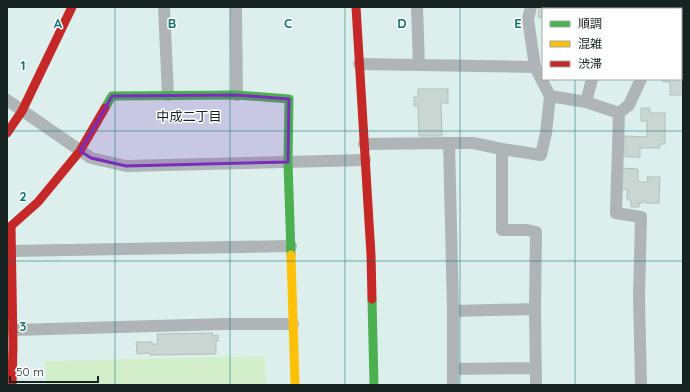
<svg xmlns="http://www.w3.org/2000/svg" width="690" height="392" font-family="Quicksand,'Noto Sans JP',sans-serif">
<rect width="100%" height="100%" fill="#ddefec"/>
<path fill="#d2eeca" d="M265,356l1,29h-220l-1,-24z"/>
<path fill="#c9d6d2" stroke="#b2bfba" d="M539,7h20l-1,2h4h-19v9l-5,-1z
M681,70h2v25h-13v-13h-7v-3h18z
M418,89h30v14h-7l1,33h-23l-1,-30h-4v-9h4z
M641,108h9v5h15v31h-5v4h-20v9h-15v-21l22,1v-16h-6z
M622,168l16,1v11l2,2h8l-1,-5h13l-1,26h-14v-2h-3v2h-3v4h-8v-7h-4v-11l-6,1z
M213,333v3l5,-1v6h-2v13l-66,1v-2l-13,1 -1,-12h16v2h6l-1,-10z"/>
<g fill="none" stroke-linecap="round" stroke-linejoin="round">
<path stroke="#afb5b6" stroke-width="12" d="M164,7l4,88
M236,7l1,88
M417,7l2,58
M531,7l-3,12 7,48 15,29 36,6 33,11 -3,100 25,4 -2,80 2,88
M599,7l16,2
M681,36l2,1
M359,64l176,3
M7,100l84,58 35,8 239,-6
M586,102l6,-23
M619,113l10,-8 12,-26
M449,143h24l29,6 39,6 5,-22 4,-37
M364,144l85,-1 4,168
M502,149v81h25l9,2 -1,77
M11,251l280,-5
M14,330l211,-6h68
M453,369l83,-1
M453,385v-74l82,-2 1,76"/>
<path stroke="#4caf50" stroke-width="9" d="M105,108l7,-12 125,-1 52,4 -1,63 3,93
M372,299l2,86"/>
<path stroke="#ffc107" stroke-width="9" d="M291,255l4,130"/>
<path stroke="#c62828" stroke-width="9" d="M356,7l15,248 1,44
M7,133l15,-22 50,-104
M12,385l1,-40 -2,-119 27,-24 42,-51 25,-43"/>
</g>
<path fill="#7b2cbf" fill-opacity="0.2" stroke="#7b2cbf" stroke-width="3" stroke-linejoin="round" d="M237,95l52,4 -1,63 -162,4 -35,-8 -11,-7 32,-55z"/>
<path fill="none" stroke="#0f766e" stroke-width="1" stroke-opacity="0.55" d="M115,7v378M230,7v378M345,7v378M460,7v378M575,7v2M575,79v306M7,131h676M7,261h676"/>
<g text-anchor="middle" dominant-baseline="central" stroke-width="3" stroke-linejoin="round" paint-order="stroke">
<g font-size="13" fill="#172321" stroke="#fff">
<text x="189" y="116">中成二丁目</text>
</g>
</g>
<g font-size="13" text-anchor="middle" font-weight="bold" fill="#0f766e" stroke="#fff" stroke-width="3" stroke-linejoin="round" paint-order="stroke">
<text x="58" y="28">A</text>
<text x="172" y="28">B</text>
<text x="288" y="28">C</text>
<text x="402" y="28">D</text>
<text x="518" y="28">E</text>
<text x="23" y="70">1</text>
<text x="23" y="201">2</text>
<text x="23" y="331">3</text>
</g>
<rect width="690" height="392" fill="none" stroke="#172321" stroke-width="16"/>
<rect x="542" y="8" width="140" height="72" fill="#ffffff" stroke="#a2a7a6"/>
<rect x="550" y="21" width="20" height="6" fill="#4caf50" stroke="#a2a7a6"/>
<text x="578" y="28" font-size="12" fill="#172321">順調</text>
<rect x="550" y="41" width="20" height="6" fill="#ffc107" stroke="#a2a7a6"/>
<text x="578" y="48" font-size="12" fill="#172321">混雑</text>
<rect x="550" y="61" width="20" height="6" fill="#c62828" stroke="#a2a7a6"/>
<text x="578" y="68" font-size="12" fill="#172321">渋滞</text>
<path d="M10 376v6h88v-6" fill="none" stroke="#172321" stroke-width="2"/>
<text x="16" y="376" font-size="12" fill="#172321" stroke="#ffffff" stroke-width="3" paint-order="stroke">50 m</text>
</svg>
